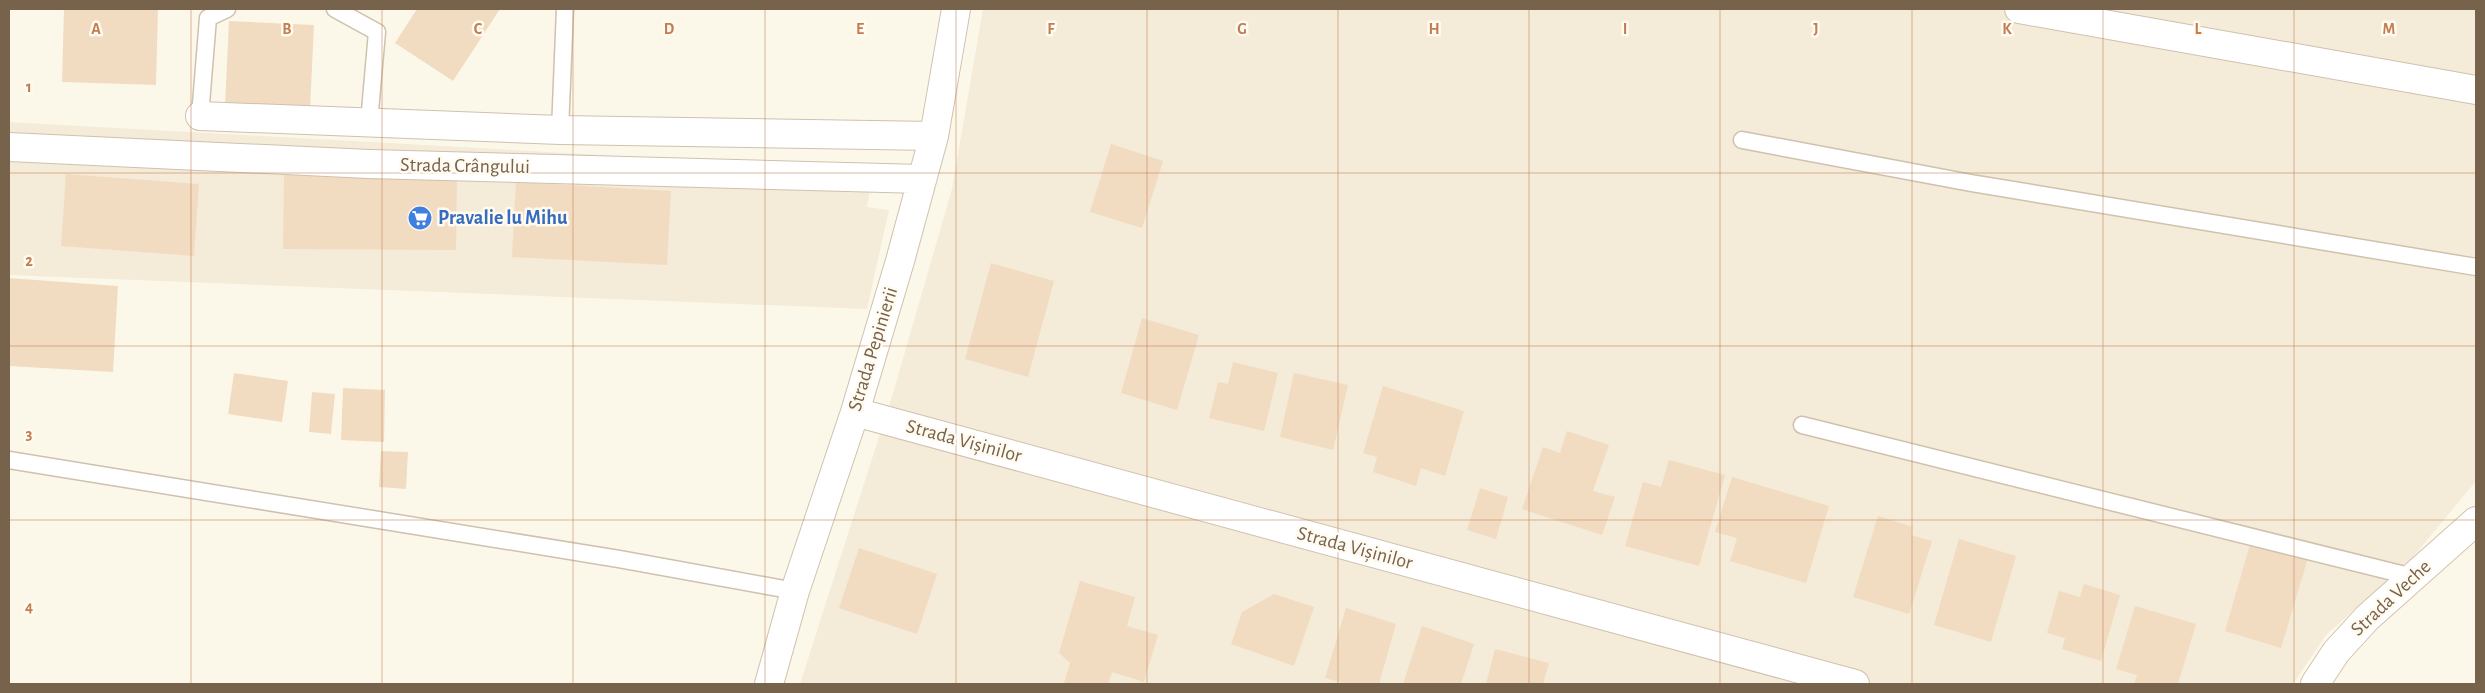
<svg xmlns="http://www.w3.org/2000/svg" width="2485" height="693" font-family="'Alegreya Sans',sans-serif">
<rect width="100%" height="100%" fill="#fcf8e9"/>
<path fill="#f4ebd8" d="M983,9h1493v472l-63,76 -87,78 -33,49h-1493l94,-294 58,-201z
M9,122l865,48 -7,37 22,3 -22,99 -858,-34z"/>
<path fill="#f2dcc1" d="M64,9h94l-2,76 -94,-3z
M417,9h83l-47,72 -58,-38z
M229,21l85,4 -4,85 -85,-4z
M1111,144l52,17 -21,67 -52,-16z
M66,174l133,10 -5,72 -133,-10z
M284,174l173,2 -1,74 -173,-1z
M516,182l155,9 -4,74 -155,-8z
M991,263l63,18 -26,96 -63,-18z
M9,278l109,8 -5,86 -104,-6z
M1142,318l57,17 -22,75 -56,-17z
M1233,362l45,11 -14,58 -55,-13 9,-36 10,2z
M234,373l54,8 -6,41 -54,-8z
M1294,373l54,12 -15,65 -53,-13z
M1383,386l81,25 -19,65 -24,-8 -5,18 -43,-14 4,-15 -14,-4z
M343,388l42,2 -1,52 -43,-2z
M312,392l23,2 -4,40 -22,-2z
M1567,431l42,14 -16,46 22,6 -13,38 -80,-26 21,-62 17,6z
M381,451l27,1 -2,37 -27,-2z
M1669,460l56,15 -26,91 -74,-20 18,-64 18,5z
M1732,477l97,29 -23,77 -76,-22 7,-23 -22,-6z
M1480,488l28,9 -12,42 -29,-9z
M1878,516l35,11 -2,8 21,6 -23,73 -56,-17z
M1959,539l57,17 -25,86 -57,-17z
M2251,541l57,17 -27,90 -56,-17z
M859,548l78,26 -20,60 -78,-26z
M1080,581l55,16 -8,29 31,9 -14,47 -32,-10 -4,12 -44,-1 6,-20 -11,-10z
M2084,584l36,11 -19,66 -39,-12 3,-11 -18,-5 12,-42 21,6z
M1274,594l40,13 -20,59 -63,-22 11,-32z
M2135,606l61,18 -18,60h-44l3,-9 -21,-6z
M1346,608l50,16 -17,60h-32l-22,-6z
M1422,626l52,18 -13,40h-58z
M1495,649l54,14 -6,21h-57z"/>
<g fill="none" stroke-linecap="round" stroke-linejoin="round">
<defs>
<path id="lane" d="M335,9l42,23 -8,90
M200,116l8,-98 19,-9
M560,130l5,-121
M1742,140l229,43 505,84
M1802,425l611,152
M9,460l610,99 176,32"/>
<path id="street" d="M2019,9l457,81
M200,116l360,14 374,6
M9,147l360,17 553,15
M855,412l1000,272
M769,684l26,-93 60,-179 45,-151 34,-125 22,-127"/>
<path id="secondary" d="M2315,684l21,-32 31,-34 109,-97"/>
</defs>
<use href="#lane" stroke="#cfc1ae" stroke-width="19"/>
<use href="#street" stroke="#cfc1ae" stroke-width="30"/>
<use href="#secondary" stroke="#d2c3ac" stroke-width="30"/>
<use href="#lane" stroke="#fff" stroke-width="16"/>
<use href="#street" stroke="#fff" stroke-width="28"/>
<use href="#secondary" stroke="#fff" stroke-width="28"/>
</g>
<path fill="none" stroke="#c37d50" stroke-width="1" stroke-opacity="0.55" d="M191,9v675M382,9v675M573,9v675M765,9v675M956,9v675M1147,9v675M1338,9v675M1529,9v675M1720,9v675M1912,9v675M2103,9v675M2294,9v675M9,173h2467M9,346h2467M9,520h2467"/>
<defs>
<symbol id="supermarket-disc" viewBox="-11 -11 22 22"><circle r="9.5" fill="#3f7fe0" stroke="#fffbf0"/><path d="M-6-5.5h2.5l.6 2H6L4.5 2H-2.5L-4.4-4H-6ZM-1.5 3.2a1.3 1.3 0 1 0 .1 0ZM3 3.2a1.3 1.3 0 1 0 .1 0Z" fill="#fff"/></symbol>
</defs>
<g fill-rule="evenodd">
<use href="#supermarket-disc" x="406" y="204" width="28" height="28"/>
</g>
<g text-anchor="middle" dominant-baseline="central" stroke-width="5" stroke-linejoin="round" paint-order="stroke">
<g font-size="20" fill="#77624c" stroke="#fffbf0">
<text transform="translate(465 166) rotate(1)">Strada Crângului</text>
<text transform="translate(873 349) rotate(-73)">Strada Pepinierii</text>
<text transform="translate(964 441) rotate(15)">Strada Vișinilor</text>
<text transform="translate(1355 548) rotate(15)">Strada Vișinilor</text>
<text transform="translate(2391 598) rotate(-43)">Strada Veche</text>
</g>
<g font-size="20" font-weight="bold" fill="#366cbe" stroke="#fffbf0" text-anchor="start">
<text x="438" y="218">Pravalie lu Mihu</text>
</g>
</g>
<g font-size="16" text-anchor="middle" font-weight="bold" fill="#c37d50" stroke="#fffbf0" stroke-width="5" stroke-linejoin="round" paint-order="stroke">
<text x="96" y="34">A</text>
<text x="287" y="34">B</text>
<text x="478" y="34">C</text>
<text x="669" y="34">D</text>
<text x="860" y="34">E</text>
<text x="1051" y="34">F</text>
<text x="1242" y="34">G</text>
<text x="1434" y="34">H</text>
<text x="1625" y="34">I</text>
<text x="1816" y="34">J</text>
<text x="2007" y="34">K</text>
<text x="2198" y="34">L</text>
<text x="2389" y="34">M</text>
<text x="29" y="92">1</text>
<text x="29" y="266">2</text>
<text x="29" y="439">3</text>
<text x="29" y="612">4</text>
</g>
<rect width="2485" height="693" fill="none" stroke="#77624c" stroke-width="20"/>
</svg>
